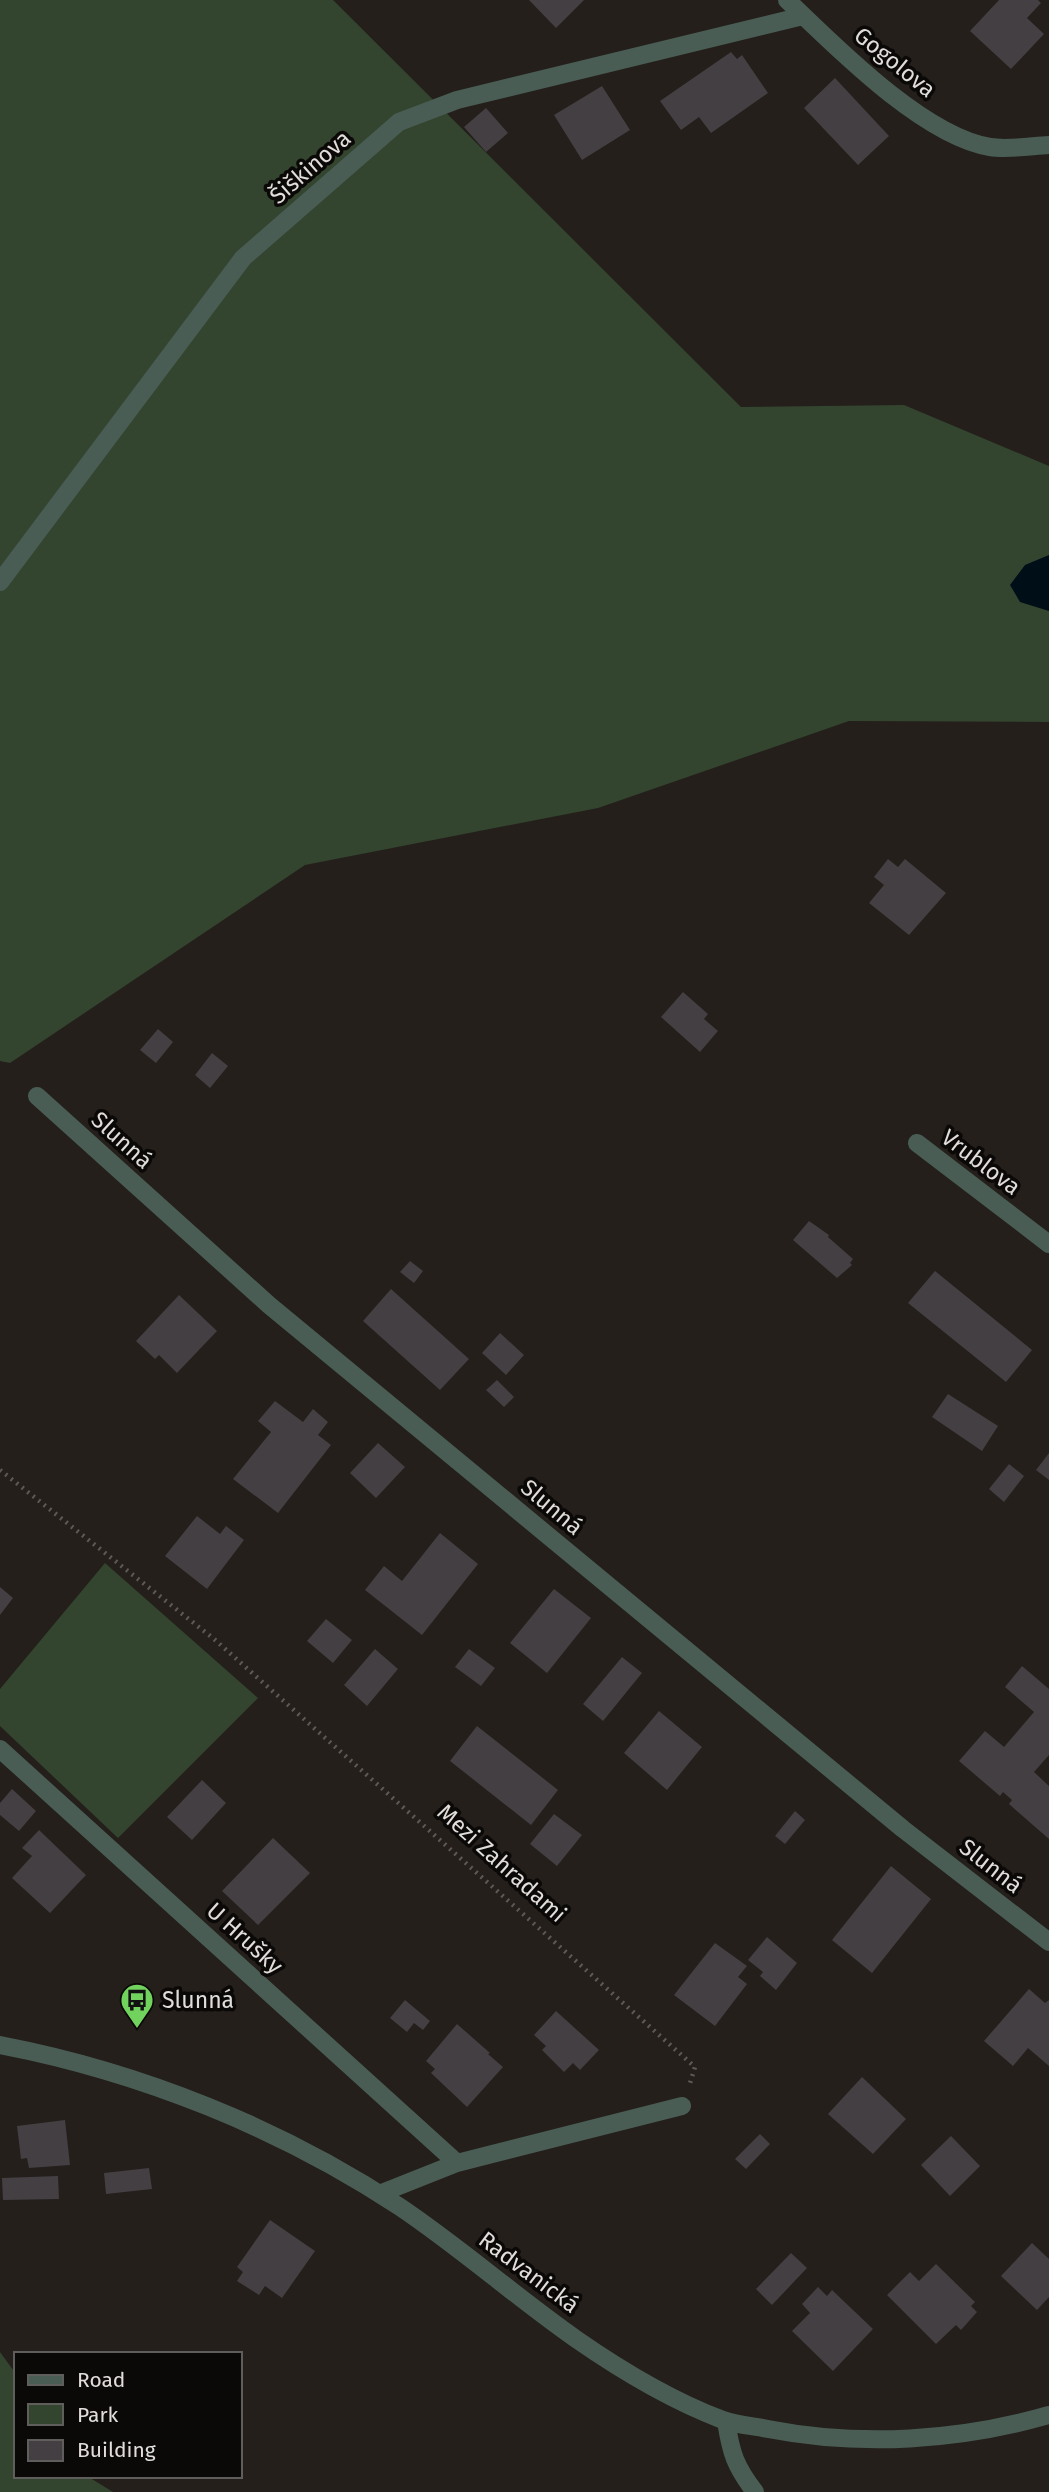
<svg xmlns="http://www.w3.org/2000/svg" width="1049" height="2492" font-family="'Fira Sans',sans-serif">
<rect width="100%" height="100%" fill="#241f1b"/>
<path fill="#33452f" d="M0,0h333l408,407 163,-2 145,61v256l-200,-1 -251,87 -293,57 -295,198 -10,-2z
M105,1563l153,135 -140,140 -118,-112v-37z
M0,2352l16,22v102h71l26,16h-113z"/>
<path fill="#000e18" d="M1049,555v56l-29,-9 -10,-17 15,-20z"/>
<path fill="#443f43" d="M529,0h55l-28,28z
M999,0h39l3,3 -14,15 17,16 -33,35 -41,-38z
M731,52l6,7 5,-4 26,38 -57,40 -12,-16 -18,13 -21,-29z
M835,78l54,58 -31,29 -54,-57z
M602,86l28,44 -48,30 -28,-45z
M486,108l22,25 -22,19 -22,-25z
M888,859l10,8 7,-8 41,34 -37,42 -40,-32 15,-18 -10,-8z
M683,992l25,22 -4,5 14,12 -18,21 -39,-35z
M158,1029l15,13 -17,21 -16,-13z
M212,1053l16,13 -18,22 -15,-13z
M809,1221l20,14 -1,2 25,22 -3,4 2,2 -15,13 -44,-38z
M410,1261l13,10 -9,12 -14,-11z
M935,1271l97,79 -26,32 -98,-79z
M391,1289l78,70 -29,31 -77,-69z
M179,1295l38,36 -40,42 -18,-18 -4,4 -19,-18z
M500,1333l24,22 -18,20 -24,-22z
M497,1380l17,17 -10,10 -18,-17z
M948,1394l50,32 -16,25 -50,-34z
M275,1401l28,21 10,-13 15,13 -10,13 13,10 -53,68 -45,-34 38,-47 -13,-11z
M378,1443l27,24 -29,31 -26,-25z
M1049,1453v27l-13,-10z
M1009,1464l15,12 -20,26 -15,-13z
M197,1516l23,18 6,-8 18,14 -37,49 -42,-33z
M440,1533l38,31 -56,71 -57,-45 19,-24 18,15z
M0,1587l13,11 -13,17z
M554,1589l37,29 -44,55 -37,-30z
M326,1619l26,21 -19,23 -26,-22z
M375,1649l23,20 -31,37 -23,-21z
M469,1649l26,19 -14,18 -26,-19z
M622,1657l20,16 -39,48 -20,-17z
M1022,1666l27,23v66l-15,17 15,14v53l-40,-35 3,-4 -9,-8 -3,4 -41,-35 26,-30 19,16 30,-35 -29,-25z
M659,1711l43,36 -35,43 -43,-37z
M477,1726l81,64 -27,35 -81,-64z
M202,1780l24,23 -34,37 -25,-23z
M12,1789l24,22 -17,20 -19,-16v-12z
M795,1811l10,9 -20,24 -10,-8z
M554,1814l28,21 -25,31 -27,-22z
M39,1830l47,45 -36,38 -38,-35 20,-22 -10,-8z
M273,1838l37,35 -52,52 -36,-34z
M891,1866l40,33 -59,74 -40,-33z
M767,1937l30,26 -21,27 -16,-14 3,-4 -15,-12z
M715,1943l32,23 -9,11 9,7 -32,42 -41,-31z
M1029,1989l16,14 4,-3v66l-21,-18 -15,18 -29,-25z
M405,2000l25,21 -7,9 -9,-7 -7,9 -17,-14z
M556,2011l43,39 -19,20 -7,-7 -9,9 -22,-22 4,-4 -12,-11z
M457,2024l33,29 -2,1 15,13 -36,40 -36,-34 4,-4 -9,-8z
M862,2077l44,42 -33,35 -45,-40z
M65,2120l5,45 -41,3 -2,-10 -6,1 -4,-33z
M760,2134l10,10 -24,25 -11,-10z
M951,2136l29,30 -30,30 -29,-31z
M149,2168l3,21 -46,5 -2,-21z
M58,2176l1,23 -56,1 -1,-22z
M270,2220l45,31 -33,47 -17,-12 -6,9 -22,-14 6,-9 -6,-5z
M1032,2243l17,16v38l-12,13 -36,-34z
M791,2253l16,15 -35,37 -16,-16z
M936,2264l39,38 -4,4 6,6 -16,18 -5,-5 -20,19 -49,-49 23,-23 9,9z
M818,2287l9,9 5,-6 41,39 -40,42 -41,-40 18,-18 -8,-9z"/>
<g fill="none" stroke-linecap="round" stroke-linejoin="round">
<path stroke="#5e5956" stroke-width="4.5" stroke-dasharray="2 5" stroke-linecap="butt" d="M0,1470l214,169 481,428 -5,16"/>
<path stroke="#495d55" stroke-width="18" d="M787,0c48,46 136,136 203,147 18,3 41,-1 59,-2
M0,582l243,-324 156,-136 58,-22 346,-84
M37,1096l232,209 634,524 146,113
M917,1143l132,101
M0,1749l457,414
M0,2045c141,27 280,83 400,162 61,41 116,90 176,132 46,32 94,61 147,81 14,5 30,6 45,9 93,18 191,12 281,-14
M379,2194l78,-31 225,-57
M726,2421c5,32 9,45 29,71"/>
</g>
<defs>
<symbol id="bus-pin" viewBox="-11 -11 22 30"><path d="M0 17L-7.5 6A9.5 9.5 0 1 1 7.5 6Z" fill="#71d25e" stroke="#0b0908"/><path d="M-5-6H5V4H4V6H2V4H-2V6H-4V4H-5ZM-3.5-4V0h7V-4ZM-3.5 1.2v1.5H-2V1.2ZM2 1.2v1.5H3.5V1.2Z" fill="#111"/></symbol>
</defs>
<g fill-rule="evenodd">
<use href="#bus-pin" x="118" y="1981" width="38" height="52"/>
</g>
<g text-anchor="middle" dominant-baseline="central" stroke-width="7" stroke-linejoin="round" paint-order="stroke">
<g font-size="23" fill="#e0ddda" stroke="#0b0908">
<text transform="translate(895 62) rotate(39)">Gogolova</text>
<text transform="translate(310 167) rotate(-41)">Šiškinova</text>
<text transform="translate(122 1140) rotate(42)">Slunná</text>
<text transform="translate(981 1162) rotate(37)">Vrublova</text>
<text transform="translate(552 1507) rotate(40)">Slunná</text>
<text transform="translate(502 1863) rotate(42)">Mezi Zahradami</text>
<text transform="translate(991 1866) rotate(38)">Slunná</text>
<text transform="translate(245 1938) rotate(42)">U Hrušky</text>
<text transform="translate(529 2272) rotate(37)">Radvanická</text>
</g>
<g font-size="23" fill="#e0ddda" stroke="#0b0908" text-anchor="start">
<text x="162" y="2000">Slunná</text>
</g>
</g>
<rect x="14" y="2352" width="228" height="126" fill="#0b0908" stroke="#605e5c" stroke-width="2"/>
<rect x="28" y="2375" width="35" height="10" fill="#495d55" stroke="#605e5c" stroke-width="2"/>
<text x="77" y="2387" font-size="21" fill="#e0ddda">Road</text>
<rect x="28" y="2404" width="35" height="21" fill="#33452f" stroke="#605e5c" stroke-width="2"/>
<text x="77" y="2422" font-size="21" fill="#e0ddda">Park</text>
<rect x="28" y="2440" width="35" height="21" fill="#443f43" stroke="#605e5c" stroke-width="2"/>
<text x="77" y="2457" font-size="21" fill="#e0ddda">Building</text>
</svg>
